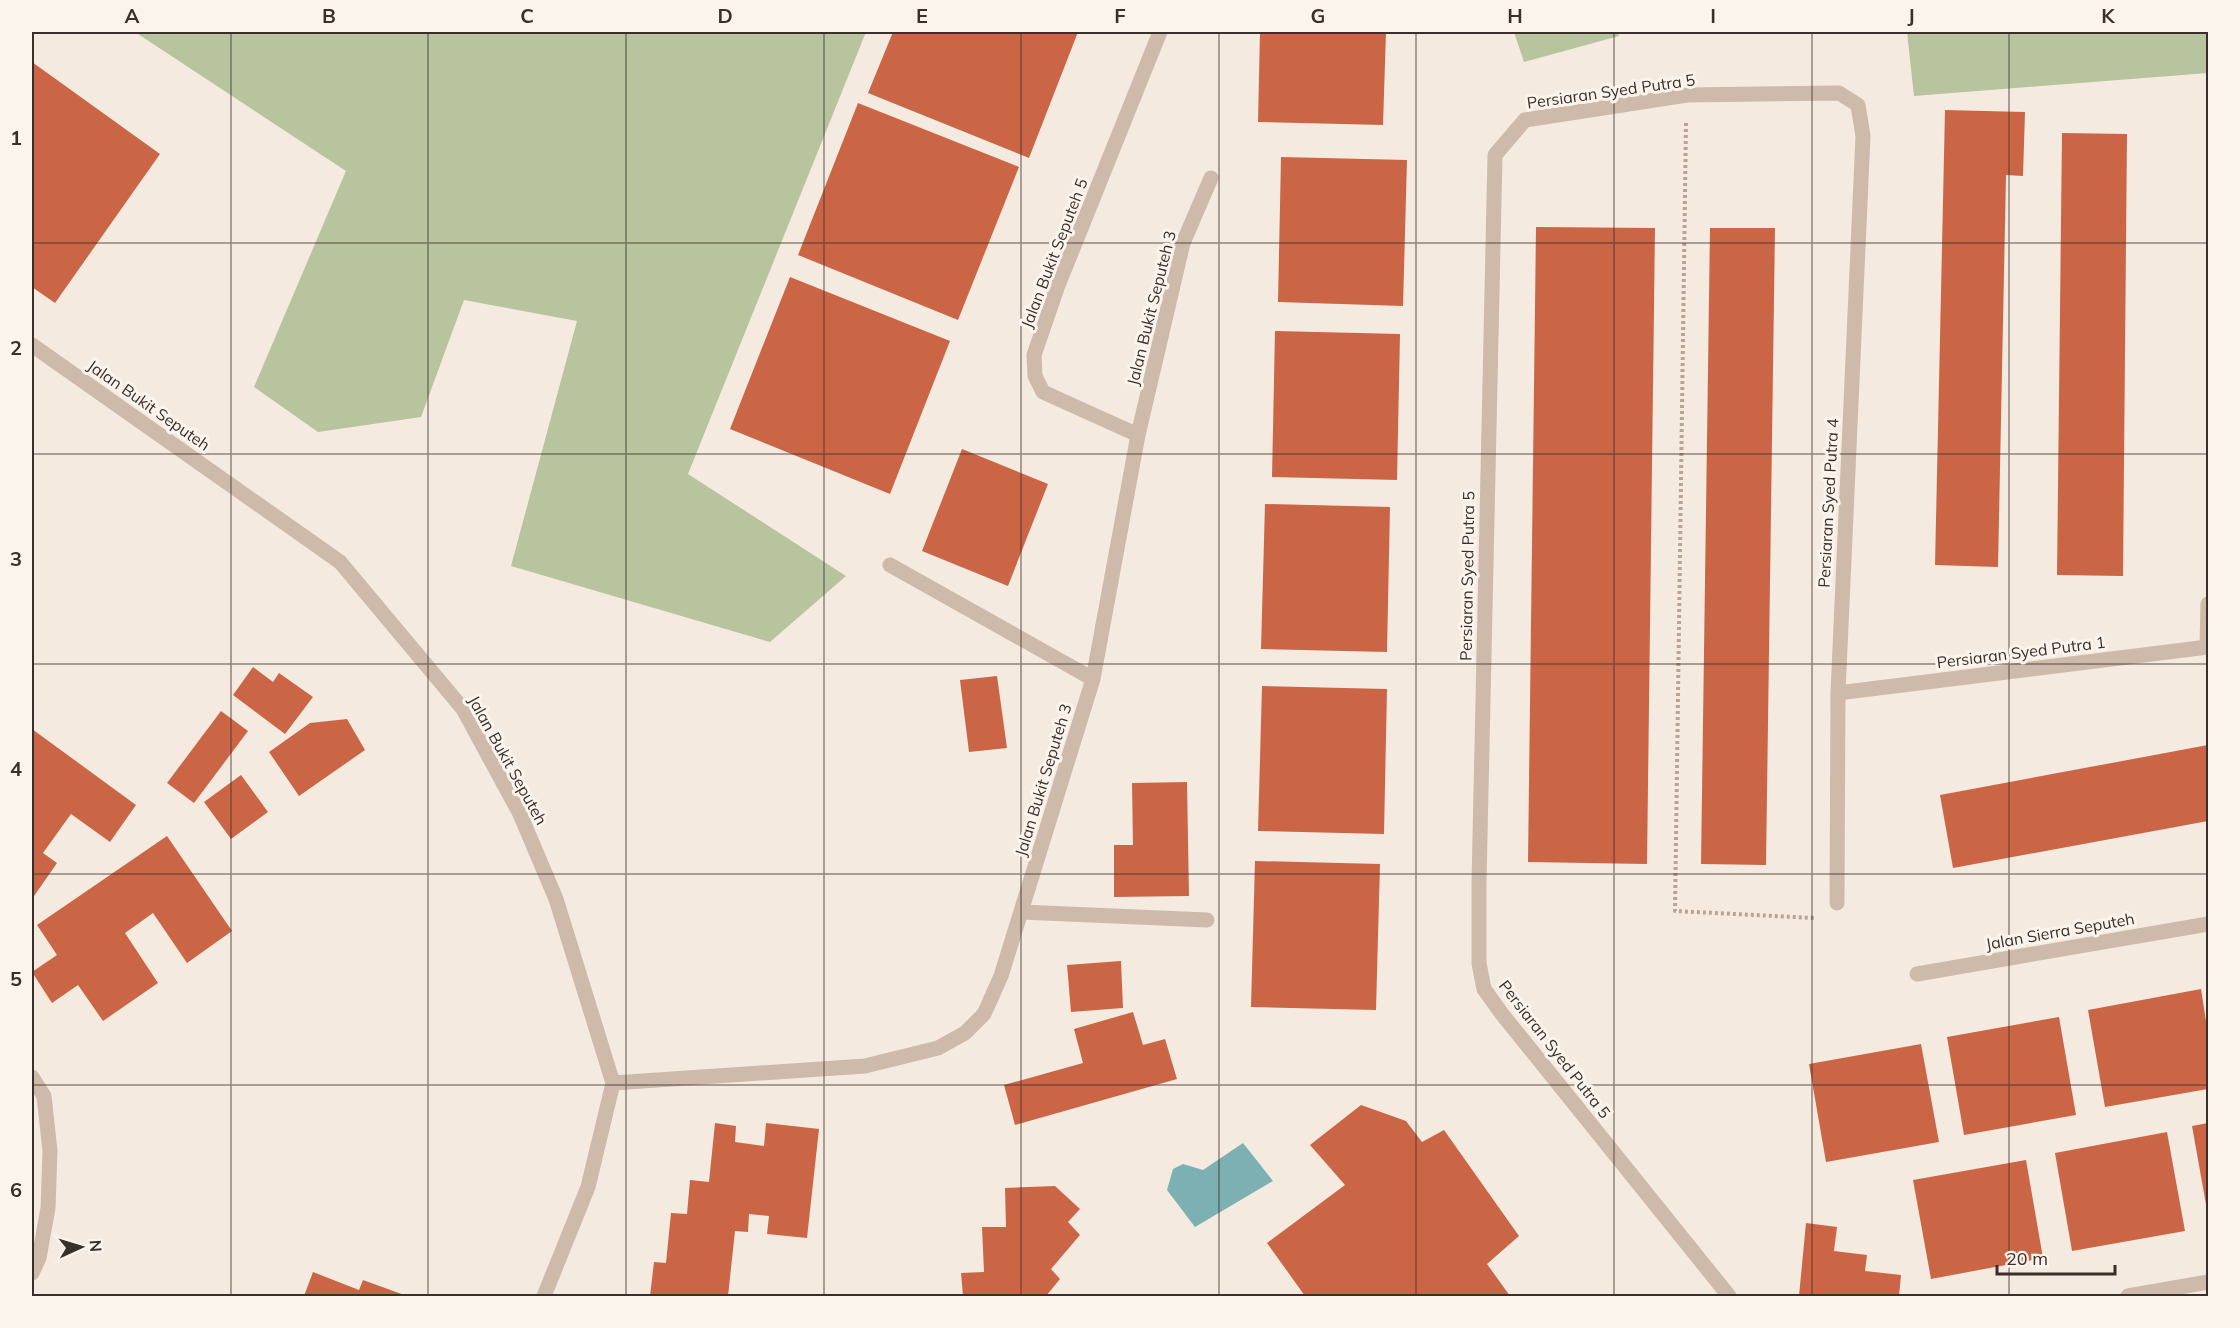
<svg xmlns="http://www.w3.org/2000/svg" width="2240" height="1328" font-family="Mulish,sans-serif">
<rect width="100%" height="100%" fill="#f4eadf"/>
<path fill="#b7c49e" d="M135,32h731l-178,442 158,102 -76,66 -259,-76 66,-245 -113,-21 -43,117 -103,15 -64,-45 92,-216z
M1514,32h104l1,4 -95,26z
M1907,32h301v41l-294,23z"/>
<path fill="#7cb0b2" d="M1243,1143l30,38 -78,46 -28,-37 6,-21 10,-5 20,6z"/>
<path fill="#ca6646" d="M893,32h185l-49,126 -161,-65z
M1260,32h126l-3,93 -125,-3z
M32,62l128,92 -105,149 -23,-16z
M858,103l161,64 -61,153 -160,-65z
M1945,110l80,2 -2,64 -17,-1 -8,392 -63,-2z
M2062,133l65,1 -4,442 -66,-1z
M1281,157l126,3 -4,146 -125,-4z
M1536,227l119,1 -8,636 -119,-2z
M1710,228h65l-9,637 -65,-1z
M790,277l160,64 -60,153 -160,-65z
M1275,331l125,3 -3,146 -125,-3z
M962,449l86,35 -40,102 -86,-35z
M1265,504l125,3 -3,145 -126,-3z
M253,667l20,15 6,-9 34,24 -28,37 -52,-39z
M997,676l10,72 -38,4 -9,-72z
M1262,686l125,3 -3,145 -126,-3z
M221,711l27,20 -54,72 -27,-20z
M347,719l18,31 -66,46 -30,-44 41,-29z
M32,729l104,76 -26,37 -39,-28 -28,39 14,10 -25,36z
M2208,745v76l-255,47 -13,-73z
M241,775l27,37 -37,27 -27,-37z
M1187,782l2,114 -75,1v-52h19l-1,-62z
M167,836l65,95 -45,32 -34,-50 -28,20 33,50 -55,38 -25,-36 -26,18 -20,-31 25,-17 -20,-30z
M1255,861l125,3 -4,146 -125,-3z
M1121,961l2,47 -52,4 -4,-47z
M2201,989l7,45v55l-103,18 -17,-97z
M1133,1012l10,33 22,-6 12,40 -162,46 -11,-40 79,-22 -9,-34z
M2059,1017l17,98 -112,20 -17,-98z
M1921,1044l18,98 -113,20 -17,-98z
M1361,1105l45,16 16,21 22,-12 75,106 -32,28 23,32h-205l-38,-53 78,-58 -35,-40z
M715,1123l21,3 -1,16 29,4 2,-23 53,6 -12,109 -40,-4 2,-18 -20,-2 -1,18 -13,-1 -7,65h-78l4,-34 12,1 5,-50 16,1 3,-34 19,2z
M2208,1123v87h-1l-15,-84z
M2167,1132l18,99 -113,20 -17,-98z
M2026,1160l17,98 -112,21 -18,-99z
M1055,1186l25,23 -12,13 12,13 -29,34 9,10 -14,17h-83l-2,-23 23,-1 -2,-45h24l-1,-39z
M1806,1223l31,4 -3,24 33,4 -2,16 36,4 -2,21h-100z
M313,1272l46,18 4,-10 44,16h-103z"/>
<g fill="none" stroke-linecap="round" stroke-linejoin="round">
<path stroke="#b9a494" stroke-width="4" stroke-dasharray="3 3" stroke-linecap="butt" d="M1686,123l-11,788 139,7"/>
<path stroke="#cdbaaa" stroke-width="15" d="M32,345l308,217 123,147 57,105 36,85 57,184 -25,104 -44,109
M1138,435l-95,-43 -8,-16 -1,-21 23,-67 103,-256
M890,565l203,114
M1021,912l186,8
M1917,974l291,-50
M32,1077l12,19 6,55 -2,57 -9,50 -7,15
M613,1083l252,-17 73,-18 27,-15 19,-19 17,-38 92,-297 45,-244 45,-192 28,-65
M2128,1296l80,-14"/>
<path stroke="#cdbaaa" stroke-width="15" d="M2207,647l1,-43
M1838,693l370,-46
M1729,1296l-227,-282 -18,-25 -5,-26v-81l16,-727 30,-35 162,-25 152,-2 19,12 5,31 -25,557 -1,210"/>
</g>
<path fill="none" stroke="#3a2f2a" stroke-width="1.5" stroke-opacity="0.55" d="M231,32v1264M428,32v1264M626,32v1264M824,32v1264M1021,32v1264M1219,32v1264M1416,32v1264M1614,32v1264M1812,32v1264M2009,32v1264M32,243h2176M32,454h2176M32,664h2176M32,874h2176M32,1085h2176"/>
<g text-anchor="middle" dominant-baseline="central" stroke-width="6" stroke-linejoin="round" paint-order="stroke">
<g font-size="16" fill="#3a2f2a" stroke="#fbf4ec">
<text transform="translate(1611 91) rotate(-8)">Persiaran Syed Putra 5</text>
<text transform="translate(1054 253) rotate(-69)">Jalan Bukit Seputeh 5</text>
<text transform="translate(1151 308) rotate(-76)">Jalan Bukit Seputeh 3</text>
<text transform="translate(149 405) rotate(35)">Jalan Bukit Seputeh</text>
<text transform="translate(1828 503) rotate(-87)">Persiaran Syed Putra 4</text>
<text transform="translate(1467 576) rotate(-89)">Persiaran Syed Putra 5</text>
<text transform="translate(2021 652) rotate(-7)">Persiaran Syed Putra 1</text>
<text transform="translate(508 760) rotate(61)">Jalan Bukit Seputeh</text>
<text transform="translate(1043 780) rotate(-73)">Jalan Bukit Seputeh 3</text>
<text transform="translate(2060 931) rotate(-10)">Jalan Sierra Seputeh</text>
<text transform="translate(1555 1049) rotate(52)">Persiaran Syed Putra 5</text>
</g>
</g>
<rect width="2240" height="1328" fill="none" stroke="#fbf4ec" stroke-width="66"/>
<g transform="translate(81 1247) rotate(86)" stroke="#fbf4ec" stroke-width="4.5" paint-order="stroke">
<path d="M0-4.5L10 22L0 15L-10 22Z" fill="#3a2f2a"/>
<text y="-9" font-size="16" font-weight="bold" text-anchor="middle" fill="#3a2f2a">N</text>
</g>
<path d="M1997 1265v9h118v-9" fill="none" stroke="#3a2f2a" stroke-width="3"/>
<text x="2006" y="1265" font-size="18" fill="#3a2f2a" stroke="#fbf4ec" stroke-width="4.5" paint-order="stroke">20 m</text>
<rect x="33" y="33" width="2174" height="1262" fill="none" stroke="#3a2f2a" stroke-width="2"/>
<g font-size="20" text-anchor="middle" font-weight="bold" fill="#3a2f2a">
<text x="132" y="23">A</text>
<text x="329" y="23">B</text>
<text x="527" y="23">C</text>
<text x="725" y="23">D</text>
<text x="922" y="23">E</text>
<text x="1120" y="23">F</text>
<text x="1318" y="23">G</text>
<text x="1515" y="23">H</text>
<text x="1713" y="23">I</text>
<text x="1911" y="23">J</text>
<text x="2108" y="23">K</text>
<text x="16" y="145">1</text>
<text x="16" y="355">2</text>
<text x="16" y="566">3</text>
<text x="16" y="776">4</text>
<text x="16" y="986">5</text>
<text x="16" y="1197">6</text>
</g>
</svg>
